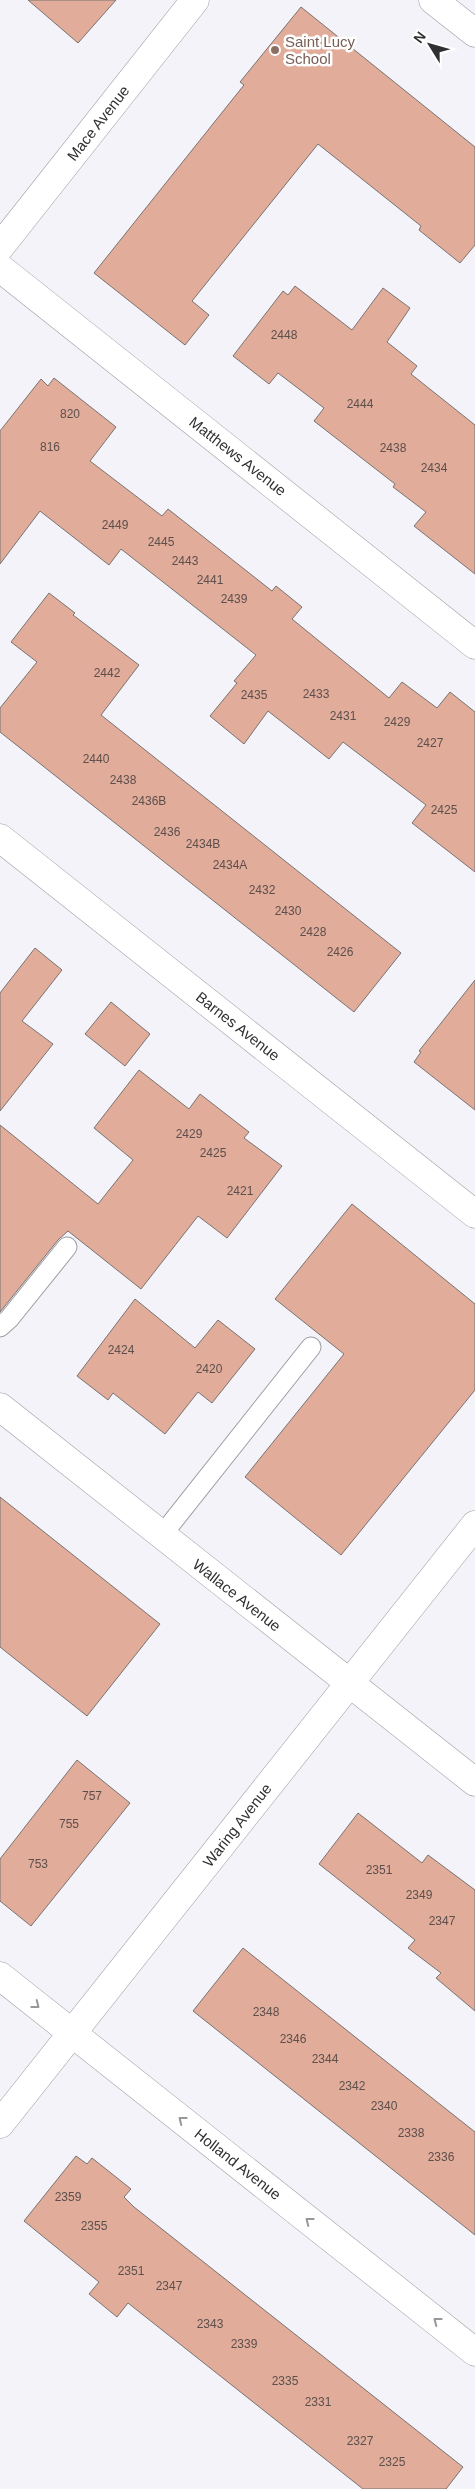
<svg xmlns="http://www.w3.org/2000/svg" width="475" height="2489" font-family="Helvetica,sans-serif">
<rect width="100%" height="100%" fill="#f3f3f9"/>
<path fill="#e1ac9a" stroke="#797371" d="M28,0h88l-38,43z
M301,7l174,140v98l-15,18 -41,-33 2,-4 -103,-82 -126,157 17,14 -24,30 -91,-72 150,-188 -4,-3z
M295,286l57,44 31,-42 27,20 -23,34 30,24 -6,8 64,51v149l-61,-48 12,-14 -33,-25 2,-3 -81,-63 10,-13 -46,-35 -9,11 -36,-28 50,-65 5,4z
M54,378l62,49 -26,34 72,55 6,-7 104,82 4,-5 26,21 -10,12 97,79 13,-16 35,26 13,-16 25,20v160l-63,-49 14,-18 -83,-63 -14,17 -61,-48 -24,33 -34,-28 27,-33 -3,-2 22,-26 -135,-106 -12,16 -69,-54 -40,53v-133l41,-52 7,7z
M49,593l26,20 -2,2 66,50 -38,50 300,238 -47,59 -354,-280v-24l37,-46 -26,-20z
M35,948l27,22 -40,51 31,23 -53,67v-118z
M475,980v130l-61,-48 7,-10 -2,-1z
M111,1002l39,32 -25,32 -40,-32z
M139,1070l50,39 11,-15 49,38 -5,6 38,28 -55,72 -29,-22 -57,73 -73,-58 -10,9 -58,72v-187l98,79 35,-44 -39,-32z
M352,1204l123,100v86l-134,165 -96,-78 99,-123 -69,-55z
M135,1299l60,49 23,-28 37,29 -43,54 -14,-11 -33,42 -52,-41 -5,7 -31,-24z
M0,1497l160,127 -73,92 -87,-69z
M77,1760l53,43 -99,123 -31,-25v-42z
M358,1813l64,50 6,-8 47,35v121l-39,-33 5,-5 -33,-25 7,-8 -96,-76z
M243,1948l232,184v103l-282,-224z
M76,2156l11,8 5,-6 39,31 -7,8 10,10 329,260 -17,22h-83l-235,-186 -11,14 -28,-23 10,-12 -75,-61z"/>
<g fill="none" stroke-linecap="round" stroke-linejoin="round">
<defs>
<path id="lane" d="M0,1327l9,-8 58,-72
M162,1535l149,-188"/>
<path id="street" d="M0,247l195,-247
M0,268l475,377
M0,1407l475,375
M0,1976l475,376
M0,2124l475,-599"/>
<path id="secondary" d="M433,0l42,33
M0,838l475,376"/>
</defs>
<use href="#lane" stroke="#9c9da2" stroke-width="21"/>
<use href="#street" stroke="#9c9da2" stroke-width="29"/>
<use href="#secondary" stroke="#9c9da2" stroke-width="29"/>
<use href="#lane" stroke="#fff" stroke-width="19"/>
<use href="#street" stroke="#fff" stroke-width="28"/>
<use href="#secondary" stroke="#fff" stroke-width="28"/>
</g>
<defs><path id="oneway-chevron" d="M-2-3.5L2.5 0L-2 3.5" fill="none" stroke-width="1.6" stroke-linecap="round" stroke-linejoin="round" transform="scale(1.25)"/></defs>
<g stroke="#989898">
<use href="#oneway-chevron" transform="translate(36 2005) rotate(38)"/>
<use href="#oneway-chevron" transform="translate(182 2120) rotate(-142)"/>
<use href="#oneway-chevron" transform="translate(309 2221) rotate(-142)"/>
<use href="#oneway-chevron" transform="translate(437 2321) rotate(-142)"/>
</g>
<circle fill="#8d6e63" stroke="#fff" stroke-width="2" cx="275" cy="50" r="5"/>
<g text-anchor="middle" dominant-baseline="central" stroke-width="5" stroke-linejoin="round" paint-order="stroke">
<g font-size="12" fill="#5c4f4c">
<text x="284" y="335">2448</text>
<text x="360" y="404">2444</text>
<text x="70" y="414">820</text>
<text x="50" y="447">816</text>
<text x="393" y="448">2438</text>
<text x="434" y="468">2434</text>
<text x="115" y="525">2449</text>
<text x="161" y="542">2445</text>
<text x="185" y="561">2443</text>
<text x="210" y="580">2441</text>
<text x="234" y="599">2439</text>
<text x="107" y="673">2442</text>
<text x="316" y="694">2433</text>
<text x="254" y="695">2435</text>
<text x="343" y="716">2431</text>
<text x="397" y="722">2429</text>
<text x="430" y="743">2427</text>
<text x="96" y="759">2440</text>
<text x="123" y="780">2438</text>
<text x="149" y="801">2436B</text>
<text x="444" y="810">2425</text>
<text x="167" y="832">2436</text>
<text x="203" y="844">2434B</text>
<text x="230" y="865">2434A</text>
<text x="262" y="890">2432</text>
<text x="288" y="911">2430</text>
<text x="313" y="932">2428</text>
<text x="340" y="952">2426</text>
<text x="189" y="1134">2429</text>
<text x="213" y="1153">2425</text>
<text x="240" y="1191">2421</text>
<text x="121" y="1350">2424</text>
<text x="209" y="1369">2420</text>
<text x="92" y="1796">757</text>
<text x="69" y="1824">755</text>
<text x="38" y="1864">753</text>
<text x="379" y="1870">2351</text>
<text x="419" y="1895">2349</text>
<text x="442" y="1921">2347</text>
<text x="266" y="2012">2348</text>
<text x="293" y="2039">2346</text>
<text x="325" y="2059">2344</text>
<text x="352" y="2086">2342</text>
<text x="384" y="2106">2340</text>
<text x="411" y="2133">2338</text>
<text x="441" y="2157">2336</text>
<text x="68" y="2197">2359</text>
<text x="94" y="2226">2355</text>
<text x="131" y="2271">2351</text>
<text x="169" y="2286">2347</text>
<text x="210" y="2324">2343</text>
<text x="244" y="2344">2339</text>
<text x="285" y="2381">2335</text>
<text x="318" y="2402">2331</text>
<text x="360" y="2441">2327</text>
<text x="392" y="2462">2325</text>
</g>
<g font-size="15" fill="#785e54" stroke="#fff" text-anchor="start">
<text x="285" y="41">Saint Lucy<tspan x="285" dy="17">School</tspan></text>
</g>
<g font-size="15" fill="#303032" stroke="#fff">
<text transform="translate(98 123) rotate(-52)">Mace Avenue</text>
<text transform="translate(238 456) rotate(38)">Matthews Avenue</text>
<text transform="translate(238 1026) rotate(38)">Barnes Avenue</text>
<text transform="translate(237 1595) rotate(38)">Wallace Avenue</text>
<text transform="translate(237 1825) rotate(-52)">Waring Avenue</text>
<text transform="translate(238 2164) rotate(38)">Holland Avenue</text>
</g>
</g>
<g transform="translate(430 45) rotate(307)" stroke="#ffffff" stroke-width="4" paint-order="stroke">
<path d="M0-4L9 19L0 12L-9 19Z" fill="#303032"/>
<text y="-8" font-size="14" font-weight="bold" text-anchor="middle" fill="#303032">N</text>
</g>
</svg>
